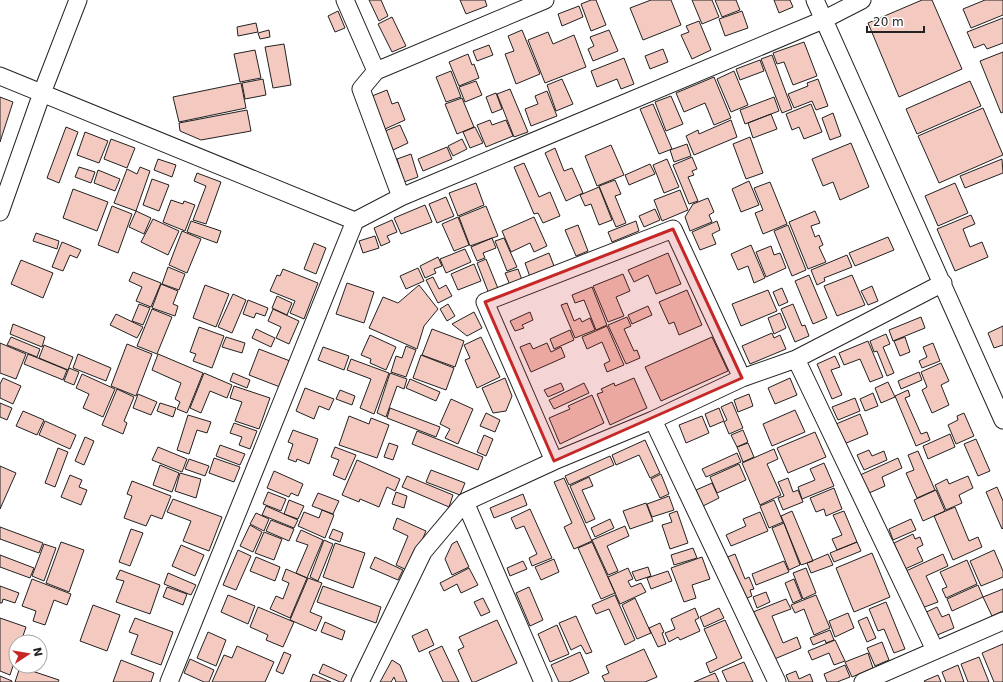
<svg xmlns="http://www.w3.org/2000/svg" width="1003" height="682" font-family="'DejaVu Sans',sans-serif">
<rect width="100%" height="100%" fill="#fff"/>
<path fill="#f3c9c0" stroke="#222" d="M369,0h12l7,16 -9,5z
M460,0h25l2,6 -21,8z
M591,0h5l10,25 -15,6 -10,-27z
M651,0h20l10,25 -38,15 -13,-32z
M692,0h20l7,17 -17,7z
M715,0h21l4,10 -18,7z
M774,0h16l3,7 -14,6z
M922,0h10l30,69 -63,28 -31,-74z
M985,0h18v15l-32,13 -8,-19z
M579,6l4,11 -21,9 -4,-12z
M338,11l7,17 -10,4 -7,-16z
M742,11l6,17 -23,8 -6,-17z
M392,17l14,29 -14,6 -14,-28z
M1003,18v25l-16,6 -3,-5 -10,4 -7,-16z
M699,21l12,29 -19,9 -11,-24 8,-3 -3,-6z
M256,23l2,9 -20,4 -1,-9z
M269,30l1,7 -10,2 -2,-6z
M522,30l18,44 -24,10 -11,-30 9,-3 -6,-15z
M609,30l9,21 -25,10 -5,-12 6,-3 -4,-9z
M548,32l5,12 21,-9 12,32 -41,16 -17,-43z
M804,42l13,34 -24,9 -9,-23 -7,2 -4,-11z
M284,44l7,41 -18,3 -8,-41z
M489,45l4,10 -16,6 -4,-10z
M663,49l5,13 -18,7 -5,-13z
M255,50l6,28 -21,4 -6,-28z
M1003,52v60l-2,1 -21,-52z
M468,54l4,11 2,-1 5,14 -20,8 -10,-24z
M772,55l20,54 -10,4 -21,-54z
M624,58l10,26 -13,5 -4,-10 -20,8 -6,-16z
M760,60l4,11 -24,9 -4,-11z
M451,71l10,26 -15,5 -10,-25z
M734,71l14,34 -17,7 -14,-33z
M714,77l17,41 -17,7 -9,-22 -21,9 -8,-19z
M263,79l3,16 -21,4 -3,-16z
M562,79l11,25 -17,7 -9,-26z
M818,79l10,27 -12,4 -4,-9 -18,7 -6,-14 20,-8 -1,-3z
M476,81l6,14 -17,7 -6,-15z
M970,81l11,25 -64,28 -11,-25z
M241,83l5,25 -67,14 -6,-25z
M510,89l18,43 -14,5 -17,-43z
M387,90l5,14 6,-2 7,18 -20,9 -13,-33z
M547,91l10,25 -26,10 -6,-17 13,-5 -3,-8z
M496,93l6,16 -10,4 -6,-16z
M671,96l12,28 -17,7 -11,-29z
M0,97l13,5 -13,40z
M774,97l5,14 -34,13 -5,-14z
M462,98l12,29 -17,7 -12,-30z
M653,104l19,45 -13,5 -19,-45z
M811,104l11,28 -18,7 -5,-12 -7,3 -6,-16z
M983,108l20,47 -64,28 -21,-47z
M247,110l4,21 -50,9 -21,-9 -1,-8z
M833,113l8,23 -11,4 -8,-22z
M771,114l6,15 -24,9 -5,-15z
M490,120l2,5 14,-5 7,16 -27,11 -9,-22z
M731,120l6,17 -43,18 -8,-19 12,-6 1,4z
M400,125l8,18 -15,7 -8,-19z
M66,127l12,5 -19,51 -12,-5z
M475,127l8,16 -13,5 -7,-16z
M85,132l23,9 -9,22 -22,-8z
M750,137l13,36 -17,6 -13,-35z
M111,139l24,9 -8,20 -23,-9z
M462,139l5,10 -14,7 -5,-10z
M851,143l18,44 -29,13 -7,-18 -10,4 -11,-27z
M687,144l4,12 -17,6 -4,-12z
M611,145l13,30 -27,11 -12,-30z
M447,147l5,12 -29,12 -5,-12z
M555,148l9,23 8,-3 11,25 -17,8 -21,-48z
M411,154l7,23 -14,5 -7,-23z
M692,157l5,12 -5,2 2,4 -6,2 10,24 -9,3 -16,-39z
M158,159l18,6 -4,12 -18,-7z
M667,159l12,28 -15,6 -11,-28z
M1002,159l1,14 -38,15 -5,-12z
M524,163l15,34 11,-5 10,24 -17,7 -5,-10 -4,1 -20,-47z
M650,164l5,10 -26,11 -4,-10z
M79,167l16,5 -4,11 -16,-6z
M140,167l10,4 -14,40 -22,-8 13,-34 10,5z
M98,170l22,9 -5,12 -21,-8z
M197,173l24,9 -15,42 -13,-4 13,-34 -12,-5z
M152,179l17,6 -10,26 -16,-6z
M615,180l6,14 -6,2 11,27 -10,4 -17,-41z
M749,181l10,24 -18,7 -9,-23z
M770,182l17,42 -24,10 -8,-21 8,-3 -9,-22z
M476,183l8,22 -26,11 -9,-23z
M955,183l13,30 -30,13 -13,-30z
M599,187l13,33 -13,5 -8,-21 -6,2 -5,-11z
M73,189l35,13 -11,29 -34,-13z
M680,190l8,20 -26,11 -8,-21z
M446,197l8,19 -17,7 -8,-19z
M708,198l6,14 -5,3 3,7 -22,9 -5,-14 8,-13z
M171,200l12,4 1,-3 11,4 -10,26 -22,-9z
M425,205l7,17 -31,12 -7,-16z
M112,206l20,8 -14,39 -20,-8z
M486,206l12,30 -28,10 -11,-29z
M655,209l5,11 -16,7 -5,-11z
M136,211l15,7 -7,16 -15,-7z
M815,211l5,12 -9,3 4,11 4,-2 4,10 -4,2 7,15 -18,7 -19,-47z
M971,215l4,9 -12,5 7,18 12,-5 6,15 -33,14 -18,-42z
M458,217l11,28 -15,6 -12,-27z
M534,217l13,29 -13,6 -4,-9 -19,9 -9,-21z
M153,219l26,12 -11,24 -27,-13z
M392,220l5,12 -10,4 3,6 -9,4 -7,-18z
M191,221l30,10 -4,12 -30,-11z
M636,221l3,10 -27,11 -4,-10z
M717,221l3,9 -8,4 4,10 -16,6 -8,-18z
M578,225l10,26 -12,5 -11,-26z
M788,225l18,45 -14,6 -18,-45z
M182,231l19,8 -14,34 -18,-8z
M36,233l23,8 -2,8 -24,-8z
M375,236l4,12 -16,5 -4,-12z
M888,237l6,13 -39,16 -6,-13z
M492,238l4,10 -13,5 2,5 -8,3 -6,-14z
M504,238l13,29 -10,4 -12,-30z
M62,242l19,8 -4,8 -7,-3 -7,16 -11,-4z
M314,243l12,5 -10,26 -12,-5z
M751,245l14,33 -11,5 -6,-17 -10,4 -7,-16z
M771,246l3,9 6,-2 6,15 -20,9 -10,-25z
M465,249l6,13 -25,11 -6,-14z
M549,253l5,13 -24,11 -5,-14z
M668,253l13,31 -25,10 -8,-19 -14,7 -6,-12z
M847,255l5,12 -28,11 1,3 -8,4 -6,-15z
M438,257l4,9 -8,3 2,4 -11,5 -5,-12z
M486,259l13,32 -10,3 -12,-31z
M21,260l32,13 -10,25 -32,-14z
M474,264l7,17 -23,9 -7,-16z
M168,267l17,7 -6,16 -17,-6z
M418,268l6,13 -18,8 -6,-13z
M283,269l35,14 -14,36 -14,-6 5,-12 -25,-10 7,-16 3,1z
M518,269l4,11 -12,5 -5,-12z
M133,272l28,11 -10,24 -15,-6 6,-14 -13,-6z
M623,274l7,17 -14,6 8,19 -16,6 -15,-36z
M809,275l18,43 -14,6 -18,-43z
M852,275l13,30 -28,11 -13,-30z
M433,277l6,12 7,-4 6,11 -14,7 -12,-23z
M347,283l27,9 -10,31 -28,-9z
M161,284l17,7 -5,13 5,2 -3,10 -23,-8z
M205,285l24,9 -13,33 -23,-9z
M419,285l19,24 -14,17 -7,23 -48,-21 14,-31 15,6z
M872,286l6,15 -10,4 -7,-14z
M592,287l15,38 -11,5 -12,-30 -9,3 -3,-8z
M782,288l6,14 -9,4 -6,-14z
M687,290l15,35 -23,10 -5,-13 -5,2 -10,-22z
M768,290l9,21 -36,15 -9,-22z
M233,294l13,6 -14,33 -14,-6z
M277,296l15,7 -5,12 -15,-7z
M248,300l20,8 -3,8 -9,-3 -2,5 -11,-4z
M567,303l7,18 6,-3 2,4 8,-4 5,12 -20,8 -14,-33z
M139,304l11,4 -7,17 -11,-4z
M448,304l7,12 -8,5 -7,-12z
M793,304l9,22 3,-1 4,11 -14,6 -14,-33z
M648,306l4,9 -20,9 -4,-9z
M152,309l20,8 -15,37 -20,-8z
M273,309l26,12 -10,23 -13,-6 5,-11 -13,-6z
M474,312l8,16 -15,8 -15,-12z
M530,312l3,8 -11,5 2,3 -9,3 -5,-10z
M780,313l6,15 -12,6 -6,-16z
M116,314l27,13 -6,11 -27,-13z
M627,317l4,9 -7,3 10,22 3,-1 3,8 -14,6 -18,-39z
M921,317l4,11 -32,13 -4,-11z
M13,324l32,13 -3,10 -32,-13z
M607,326l17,39 -17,7 -3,-8 6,-3 -8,-19 -15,7 -5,-12z
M1003,326v19l-9,3 -6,-15z
M199,327l25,9 -12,32 -19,-7 3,-7 -6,-2z
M256,329l19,9 -4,9 -19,-9z
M432,329l32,12 -9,26 -33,-12z
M570,330l4,10 -20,9 -4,-10z
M772,333l2,5 6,-3 6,14 -36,15 -8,-18z
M886,334l4,10 -7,3 11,26 -7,3 -10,-25 -3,1 -4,-11z
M370,335l26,12 -10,23 -16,-7 1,-4 -10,-4z
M11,337l29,12 -3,8 -30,-12z
M226,337l19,6 -3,10 -20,-6z
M481,337l19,40 -23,11 -12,-28 5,-2 -6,-13z
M712,337l16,34 -67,30 -16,-34z
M905,337l5,15 -10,4 -6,-15z
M868,341l15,36 -13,5 -10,-23 -16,6 -5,-12z
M0,343l26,11 -10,25 -16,-6z
M530,343l3,6 14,-6 4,9 10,-5 4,10 -34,15 -11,-25z
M933,343l7,18 -18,7 -3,-7 8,-4 -4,-10z
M127,344l25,10 -16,42 -25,-10z
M44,345l29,12 -5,13 -29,-12z
M406,346l10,4 -10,27 -15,-5 5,-16 6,2z
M323,347l26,9 -5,14 -26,-10z
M259,349l31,12 -10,26 -31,-12z
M28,354l39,16 -4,10 -39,-16z
M78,354l33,14 -5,13 -33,-13z
M158,354l45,19 -16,40 -10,-4 3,-7 -5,-3 6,-16 -29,-13z
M421,355l33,13 -8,22 -33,-12z
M835,356l5,11 -9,3 11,25 -10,4 -15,-35z
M351,359l38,14 -15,41 -14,-6 11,-29 -24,-9z
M941,363l8,18 -8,4 8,20 -17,8 -10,-23 5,-3 -6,-15z
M69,368l10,4 -5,13 -10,-4z
M919,372l3,8 -21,9 -3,-8z
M204,373l28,12 -5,13 -17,-7 -9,22 -11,-5z
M233,373l17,7 -3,8 -17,-7z
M390,373l17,6 -3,10 -7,-3 -11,31 -9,-4z
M82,374l33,15 -12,28 -20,-9 6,-14 -13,-6z
M3,378l18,8 -8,18 -13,-6v-14z
M505,378l7,18 -6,15 -13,2 -11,-25z
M634,378l13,30 -37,17 -13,-31 6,-2 -2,-3 13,-6 1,3z
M790,378l7,17 -22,9 -7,-16z
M410,379l30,13 -4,9 -30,-13z
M888,382l7,15 -14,6 -6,-15z
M561,383l3,7 -16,7 -4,-7z
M584,383l5,10 -35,16 -5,-9z
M234,386l36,12 -11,31 -24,-8 7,-19 -12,-4z
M305,388l29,11 -5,11 -10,-4 -5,13 -18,-8z
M117,389l17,8 -10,24 3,2 -4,11 -21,-9z
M340,390l15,6 -3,9 -16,-6z
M908,390l2,6 -5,2 16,36 6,-2 3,8 -14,6 -21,-50z
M873,393l5,13 -13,5 -5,-12z
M138,394l19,8 -6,13 -18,-7z
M749,394l4,12 -15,6 -4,-12z
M592,395l12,28 -44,21 -11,-26 21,-9 -2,-3z
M855,398l5,13 -22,9 -6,-13z
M451,399l22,10 -15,35 -13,-6 5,-9 -10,-5z
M732,402l11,26 -14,6 -5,-12 3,-2 -6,-13z
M0,403l12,5 -5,12 -7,-3z
M160,403l16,5 -3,9 -16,-6z
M390,408l50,19 -4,10 -49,-19z
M719,408l5,13 -14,6 -5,-13z
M795,410l10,22 -33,14 -9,-22z
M23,411l21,9 -7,15 -21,-9z
M486,413l14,7 -5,12 -15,-6z
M964,413l10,23 -18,8 -8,-19 10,-5 -1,-4z
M860,414l8,20 -24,10 -8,-20z
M188,415l23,7 -4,11 -10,-3 -8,24 -12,-4z
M349,416l20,8 2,-6 18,7 -12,33 -38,-13z
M702,416l7,17 -23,10 -7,-18z
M45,421l31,14 -6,14 -31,-14z
M234,423l23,8 -7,18 -11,-4 3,-8 -12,-4z
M293,430l25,9 -9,25 -12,-5 -1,3 -8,-3 5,-15 -5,-2z
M743,430l5,12 -11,5 -6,-12z
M417,431l66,26 -5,13 -66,-26z
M815,432l11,25 -38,16 -11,-25z
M950,434l5,13 -27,12 -5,-13z
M484,435l9,4 -7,17 -9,-4z
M85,437l9,4 -10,24 -9,-4z
M976,439l14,32 -12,5 -14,-32z
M645,440l15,33 -10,5 -11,-23 -23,10 -4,-10z
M389,443l9,3 -5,14 -9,-3z
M748,443l6,14 -11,5 -6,-15z
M220,445l25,9 -5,11 -24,-9z
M158,447l29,12 -5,13 -30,-12z
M335,447l21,8 -11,25 -12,-5 6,-15 -8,-3z
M58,448l10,4 -13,35 -10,-4z
M774,449l4,10 -11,5 14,31 -21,10 -18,-42z
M869,450l3,6 12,-5 3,9 -23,10 -7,-15z
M918,451l17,39 -18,8 -11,-25 8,-3 -6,-15z
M737,453l4,9 -35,15 -4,-8z
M610,456l4,9 -45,20 -4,-9z
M214,458l26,9 -6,15 -25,-9z
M898,458l4,10 -20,9 3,9 -16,7 -9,-18z
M189,459l20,7 -4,10 -20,-7z
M357,460l43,19 -5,12 -8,-4 -8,20 -19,-8 -1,3 -17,-7z
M824,463l10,23 -32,13 -4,-12 17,-7 -5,-11z
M739,464l7,16 -29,13 -7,-16z
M160,465l19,8 -7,19 -19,-7z
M0,466l16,7 -16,36z
M431,470l34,13 -5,12 -34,-13z
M274,471l29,13 -5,12 -7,-3 -2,4 -22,-9z
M180,473l21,6 -5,19 -21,-7z
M661,474l8,20 -9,4 -9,-19z
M70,475l12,5 -3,7 8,3 -6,15 -20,-8z
M407,476l46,19 -4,12 -47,-20z
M968,476l5,12 -14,7 3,8 -16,7 -11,-25 12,-6 2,5z
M589,477l4,9 -11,4 13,29 -9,4 -16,-37z
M564,478l28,63 -18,8 -10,-22 8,-4 -18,-41z
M788,478l5,14 5,-2 5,12 -20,8 -5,-12 6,-2 -6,-14z
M132,481l39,15 -9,23 -11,-4 -5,11 -22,-8 8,-22 -5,-2z
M712,483l7,15 -16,8 -7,-16z
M997,487l6,14v27l-1,1 -16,-37z
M834,488l8,21 -16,7 -2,-7 -8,3 -6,-14z
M936,490l9,21 -22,10 -9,-21z
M268,492l18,7 -5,12 -18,-7z
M396,492l11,4 -3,12 -12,-4z
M318,493l21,8 -6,13 -21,-8z
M523,494l4,11 -33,13 -4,-10z
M669,496l5,14 -22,7 -5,-13z
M173,499l49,18 -13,34 -26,-10 8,-20 -24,-9z
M289,500l15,6 -6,13 -14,-5z
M774,500l9,22 -14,6 -9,-22z
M646,503l7,18 -23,8 -7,-18z
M266,506l32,14 -4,8 -32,-13z
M955,507l14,34 9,-4 4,10 -29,13 -19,-44z
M530,509l22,49 -20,8 -3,-8 8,-4 -13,-28 -8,3 -5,-11z
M322,510l12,5 -9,23 -27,-12 6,-14 15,6z
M677,511l11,32 -18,6 -8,-24 10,-3 -3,-8z
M792,511l21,50 -12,4 -20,-49z
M844,511l13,31 -20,8 -5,-11 10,-4 -9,-20z
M760,512l8,19 -37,15 -5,-11 20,-9 -3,-7z
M256,513l13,6 -5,12 -14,-7z
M397,518l29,13 -17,40 -13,-6 12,-29 -15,-7z
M610,519l4,9 -19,9 -4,-9z
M911,519l5,11 -23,10 -4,-11z
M271,520l23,9 -5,12 -23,-10z
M784,523l16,42 -11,5 -17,-42z
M250,525l12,7 -9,20 -13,-6z
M625,526l4,10 -22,10 11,25 -10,4 -16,-35z
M0,527l43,16 -4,10 -39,-14z
M131,529l12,4 -13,33 -11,-4z
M333,529l10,4 -3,9 -11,-4z
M301,530l22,10 -16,38 -11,-5 12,-28 -12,-4z
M264,532l18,7 -8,21 -19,-7z
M913,534l2,5 5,-2 3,8 -6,3 6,13 -18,8 -11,-26z
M324,540l9,4 -15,37 -8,-4z
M457,541l12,26 -17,8 -7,-16 7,-15z
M61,542l23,8 -15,42 -23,-9z
M592,542l23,51 -14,6 -23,-51z
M857,542l4,9 -27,11 -4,-9z
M335,543l30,10 -12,35 -30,-11z
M44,544l12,4 -12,33 -12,-5z
M181,545l23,10 -9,21 -23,-10z
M693,548l4,10 -23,7 -3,-10z
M238,550l13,6 -15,34 -13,-5z
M994,550l9,21v6l-22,9 -11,-25z
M872,553l18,44 -36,15 -18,-44z
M735,554l10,25 4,-2 5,12 -4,1 2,6 -10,4 -17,-42z
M828,554l5,11 -22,8 -4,-10z
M943,554l5,12 -22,10 12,26 -16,6 -16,-37z
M0,555l34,13 -4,10 -30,-11z
M256,557l24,10 -5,14 -25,-10z
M375,557l28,13 -5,10 -28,-12z
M702,557l8,22 -18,6 4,13 -12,4 -13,-34z
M554,559l5,13 -18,8 -6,-13z
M967,560l10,24 -31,14 -4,-9 5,-2 -7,-15z
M523,561l4,8 -17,7 -3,-8z
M784,561l5,11 -33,13 -4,-11z
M648,567l3,9 -15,5 -4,-9z
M469,568l9,17 -17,8 -4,-9 -13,7 -4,-8z
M628,568l5,11 -5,2 3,6 10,-4 5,9 -26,12 -12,-27z
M806,568l10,25 -13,6 -10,-26z
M286,569l21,9 -17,40 -20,-9 6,-13 7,3 6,-16 -7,-3z
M120,570l40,15 -10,29 -34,-12 8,-21 -8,-2z
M668,571l4,10 -21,8 -4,-11z
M168,573l28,12 -5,10 -27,-11z
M308,578l14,5 -12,29 12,5 -6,14 -26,-11z
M32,579l39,15 -4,11 -13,-5 -9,25 -12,-4 3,-10 -14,-5z
M794,579l8,20 -9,4 -8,-20z
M978,585l5,12 -31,14 -5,-12z
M0,586l19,7 -4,10 -12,-4 -1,4h-2z
M323,586l58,21 -5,16 -59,-21z
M167,587l20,7 -4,11 -20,-8z
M529,587l14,33 -13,6 -14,-33z
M1003,589v22l-11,5 -9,-19z
M766,592l4,10 -13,6 -4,-11z
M228,595l27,11 -7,18 -27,-12z
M615,595l20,45 -10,5 -16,-36 -13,5 -4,-9z
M816,595l14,33 -16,7 -10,-26 -9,4 -4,-8z
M483,598l7,14 -9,4 -7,-14z
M635,598l16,35 -14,6 -15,-34z
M786,599l5,10 -19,7 11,27 14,-6 4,11 -29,12 -19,-48z
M886,602l19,47 -11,4 -10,-24 -6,2 -9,-22z
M93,605l27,10 -13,36 -27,-10z
M258,607l36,15 -11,25 -17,-7 2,-5 -18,-8z
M937,607l5,10 7,-3 5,14 -24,10 -10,-23z
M695,608l4,10 -4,2 5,11 -20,9 -2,-3 -9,5 -4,-9 10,-4 -4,-10z
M719,608l5,10 -20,9 -4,-10z
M848,613l6,15 -19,9 -6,-16z
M576,616l16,36 -6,2 -5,-9 -10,5 -12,-27z
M867,617l9,21 -9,4 -9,-21z
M0,618l26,9 -5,15h-5v15l-6,18 -10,-4z
M135,618l38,14 -12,33 -30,-11 7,-19 -9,-3z
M497,620l20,43 -42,19h-3l-14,-32 6,-3 -5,-10z
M725,620l17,38 -32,15 -4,-10 11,-5 -13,-29z
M325,622l20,9 -3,9 -21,-8z
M660,623l4,9 -2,1 4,11 -8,3 -9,-19z
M557,625l12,29 -19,8 -12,-28z
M427,629l7,16 -15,7 -7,-16z
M830,630l4,10 -8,3 -1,-3 -12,5 -3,-7z
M208,632l18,8 -10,26 -19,-8z
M835,640l10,21 -11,4 -5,-12 -17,7 -4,-9z
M882,642l7,18 -14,6 -8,-18z
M1003,644v38h-9l-12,-29z
M237,646l37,16 -9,20h-53l12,-27 8,3z
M442,646l17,36h-16l-14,-30z
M644,649l13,28 -12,5h-40l-3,-6 7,-3 -3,-7z
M284,652l7,3 -8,19 -7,-3z
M580,652l9,21 -20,9h-10l-8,-17z
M868,653l5,15 -21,9 -7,-15z
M979,657l10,25h-21l-7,-18z
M190,659l24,11 -5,12h-5l-20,-9z
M121,660l33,13 -3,9h-38z
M392,660l8,5 7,17h-11l-2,-5 -3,5h-11z
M744,662l9,20h-26l-5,-11z
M323,664l24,11 -4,7h-3l-21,-9z
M845,665l5,12 -13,5h-10l-3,-8z
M958,665l6,17h-18l-4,-10z
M20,667l39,13 -1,2h-43z
M796,671l3,8 11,-5 3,8h-24l-3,-7z
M715,673l4,9h-25z
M313,674l18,8h-21z
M938,675l3,7h-16l-1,-1z
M0,676l12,5v1h-12z"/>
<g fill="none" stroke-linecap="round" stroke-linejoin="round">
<defs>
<path id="minor" d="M345,0l31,71
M815,0l188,420
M0,76l355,145
M401,197l-40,-108 15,-18 169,-71
M0,212l42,-119 36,-93
M796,359l139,291
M653,420l124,262
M554,461l-69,-159 188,-73 69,149
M465,502l78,180
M169,682l186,-461 46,-24 422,-177 39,-20
M360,682l63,-130 42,-50 89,-41 99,-41 89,-42 54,-19 147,-76
M863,682l140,-61"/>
</defs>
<use href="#minor" stroke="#222" stroke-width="19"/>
<use href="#minor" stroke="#fff" stroke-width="17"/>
</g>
<path fill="#c62828" fill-opacity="0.2" stroke="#c62828" stroke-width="3" stroke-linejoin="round" d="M673,229l69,149 -188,83 -69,-159z"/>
<g transform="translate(28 654) rotate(78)"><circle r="19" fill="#ffffff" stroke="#a7a7a7"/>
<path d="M0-3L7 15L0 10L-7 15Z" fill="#c62828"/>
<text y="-6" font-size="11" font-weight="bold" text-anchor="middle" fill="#222222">N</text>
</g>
<path d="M867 26v6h57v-6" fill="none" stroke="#222222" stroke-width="2"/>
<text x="873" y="26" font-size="12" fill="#222222" stroke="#ffffff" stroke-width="3" paint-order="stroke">20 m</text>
</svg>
